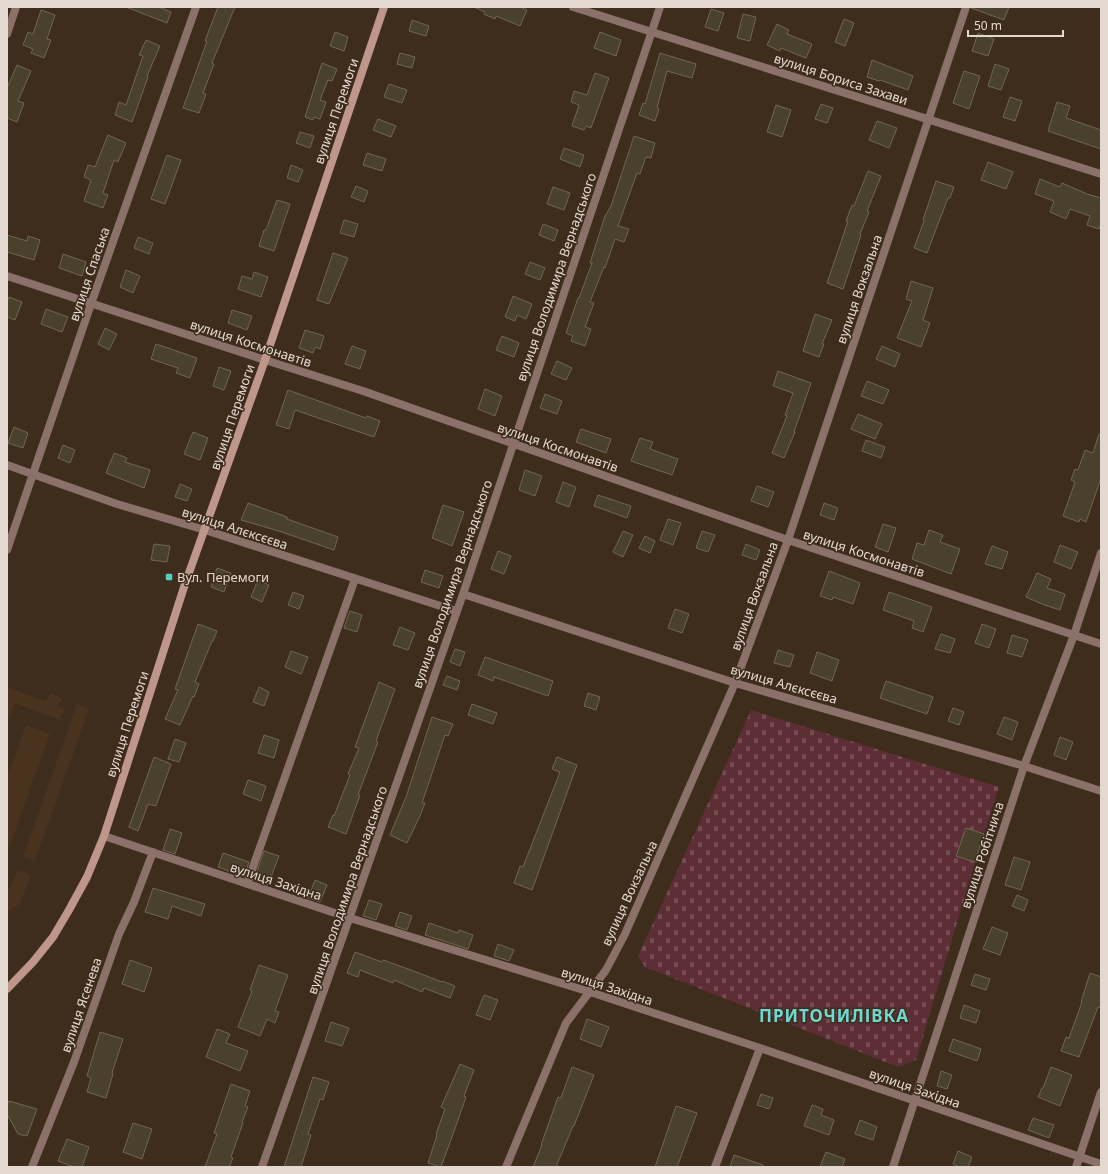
<svg xmlns="http://www.w3.org/2000/svg" width="1108" height="1174" font-family="'Noto Sans',sans-serif">
<defs>
<pattern id="cemetery-stones" width="16" height="16" patternUnits="userSpaceOnUse"><rect width="16" height="16" fill="#5d2e36"/><path d="M2 7V4a2 2 0 0 1 4 0v3zM10 15v-3a2 2 0 0 1 4 0v3z" fill="#744c52"/></pattern>
</defs>
<rect width="100%" height="100%" fill="#3e2c1d"/>
<path fill="#49321e" d="M7,687l39,14 4,-8 12,5 -4,8 7,3 -5,11 -45,-17 -8,20z
M77,704l12,5 -54,152 -12,-4z
M26,725l24,9 -43,120v-77z
M18,870l13,5 -11,29 -13,9v-20z"/>
<path fill="url(#cemetery-stones)" d="M751,710l248,77 -15,47 -18,-6 -10,28 19,6 -59,198 -18,7 -253,-100 -7,-11z"/>
<path fill="#4a412c" stroke="#716750" d="M126,7h33l12,5 -4,11z
M218,7h17l-23,56 2,1 -11,29 3,1 -7,19 -16,-5 24,-67h-2z
M474,7h46l7,3 -7,16 -24,-10 -1,3 -11,-5 1,-2z
M971,7h38l-5,13 -33,-12z
M711,9l13,4 -6,18 -13,-4z
M41,10l14,5 -8,24 4,1 -7,18 -13,-5 2,-4 -10,-4 5,-13 5,2z
M743,14l13,3 -6,24 -13,-3z
M844,19l10,4 -9,23 -10,-4z
M412,20l17,6 -3,10 -17,-5z
M777,24l12,6 -2,4 25,10 -6,14 -25,-10 -1,3 -13,-6z
M335,32l13,5 -4,14 -14,-5z
M600,32l21,8 -5,16 -22,-8z
M978,33l16,6 -6,17 -16,-5z
M146,40l14,6 -13,30 1,1 -16,45 -17,-7 4,-13 7,3 17,-49 -4,-1z
M400,53l15,4 -3,11 -15,-4z
M660,53l36,11 -4,14 -25,-7 -10,37 2,1 -4,12 -16,-6 4,-12 2,1z
M872,60l41,16 -5,14 -28,-10 -1,1 -12,-4z
M322,63l15,6 -5,12 -4,-1 -8,20 6,2 -6,17 -6,-2 -1,3 -8,-3z
M995,64l14,5 -8,21 -13,-4z
M17,65l14,6 -13,30 6,2 -7,19 -10,-4v-30z
M964,71l16,5 -11,33 -16,-6z
M595,73l14,5 -18,50 -5,-2 -2,4 -12,-4 7,-21 -8,-3 3,-11 13,4z
M389,84l18,6 -5,13 -18,-6z
M1010,97l12,4 -7,20 -12,-4z
M1057,102l13,4 -4,12 35,12v19l-53,-18z
M821,104l12,4 -6,15 -12,-4z
M776,105l15,5 -9,27 -15,-5z
M378,119l18,7 -5,11 -18,-7z
M877,121l20,7 -8,20 -20,-8z
M300,132l14,4 -4,12 -14,-5z
M108,135l18,8 -8,19 -4,-2 -11,33 5,2 -5,13 -19,-7 7,-21 -7,-3 4,-12 7,2z
M634,136l21,7 -4,15 -5,-1 -6,17 -3,-1 -19,53 11,3 -5,13 -9,-3 -10,29 -1,-1 -14,35 4,1 -9,24 6,2 -6,17 -14,-5 2,-5 -7,-3 12,-35h1l13,-35h-2l15,-47 6,-10z
M564,148l20,7 -4,12 -20,-8z
M367,153l19,6 -4,12 -19,-6z
M167,155l14,5 -16,44 -14,-5z
M988,162l25,10 -7,17 -25,-9z
M291,165l12,5 -5,12 -11,-4z
M868,171l13,5 -14,35 2,1 -9,22 1,1 -18,54 -16,-6 14,-41 7,-21h-2l6,-16 2,1z
M1040,179l20,8 2,-4 25,11 14,4v25l-2,6 -12,-4 3,-9 -20,-7 -4,10 -16,-7 4,-11 -19,-7z
M936,181l18,6 -4,11h-2l-21,55 -13,-5 10,-27 -1,-1z
M356,186l12,5 -4,11 -13,-5z
M553,187l17,6 -6,17 -17,-6z
M277,200l13,4 -16,47 -15,-5 5,-16h2z
M344,220l14,4 -4,13 -14,-4z
M543,224l15,6 -4,11 -15,-6z
M7,235l20,6 1,-5 12,4 -6,20 -27,-8z
M138,237l15,6 -4,11 -15,-6z
M333,253l15,5 -19,46 -12,-4z
M63,254l23,8 -4,14 -23,-8z
M530,262l15,6 -5,12 -15,-6z
M126,270l14,6 -7,17 -13,-6z
M254,272l14,5 -7,20 -23,-8 4,-13 10,3z
M911,281l22,7 -10,32 7,3 -9,24 -24,-9 15,-37 -6,-2z
M513,296l19,8 -6,15 -9,-4 -2,6 -10,-4z
M9,297l13,5 -7,18 -8,-3v-15z
M46,309l22,8 -6,15 -21,-8z
M232,310l20,6 -5,14 -19,-7z
M815,314l17,6 -10,24h2l-5,13 -16,-6z
M105,328l12,6 -8,16 -11,-6z
M305,330l19,6 -4,13 -5,-2 -2,6 -14,-5z
M502,336l17,7 -5,14 -18,-7z
M156,344l41,14 -7,20 -14,-5 2,-5 -27,-9z
M352,346l14,5 -6,18 -15,-5z
M882,346l18,8 -5,13 -19,-8z
M557,361l15,7 -6,12 -15,-6z
M219,367l12,4 -7,19 -11,-4z
M778,371l33,12 -17,49h1l-11,26 -12,-5 15,-37 -2,-1 8,-22 -20,-7z
M867,381l22,9 -6,14 -22,-8z
M485,389l17,7 -7,20 -17,-7z
M288,390l78,28 1,-2 13,5 -6,16 -79,-27 -6,19 -13,-4z
M545,394l17,7 -5,13 -17,-6z
M858,414l24,10 -7,15 -24,-10z
M14,427l14,6 -5,15 -15,-5z
M581,429l30,10 -5,14 -30,-11z
M193,432l15,6 -8,22 -16,-6z
M1099,434h2v44l-15,44 -6,-3 -1,3 -16,-6 12,-34 -4,-2 4,-11 3,1 7,-20 8,3z
M640,438l13,4 -3,7 28,10 -6,16 -41,-14z
M866,440l19,7 -4,11 -19,-7z
M63,445l12,5 -5,13 -12,-5z
M114,453l13,5 -2,4 25,8 -6,18 -38,-15z
M525,470l17,6 -7,20 -16,-6z
M563,482l13,5 -7,20 -13,-5z
M180,484l12,5 -5,12 -12,-4z
M757,486l17,6 -6,15 -17,-6z
M598,495l33,11 -4,12 -33,-12z
M248,503l39,14v2l51,18 -4,13 -52,-18 -41,-12z
M824,503l14,5 -4,12 -14,-5z
M443,505l21,7 -12,34 -20,-8z
M668,519l13,4 -8,22 -13,-5z
M883,524l13,4 -8,24 -13,-5z
M929,530l14,5 -3,7 20,7 -9,25 -39,-15 5,-16 7,2z
M623,531l10,4 -10,22 -10,-5z
M702,531l13,4 -7,17 -12,-4z
M645,536l10,5 -5,12 -11,-5z
M154,544l16,2 -3,16 -16,-2z
M746,544l14,6 -4,10 -14,-5z
M1060,545l18,7 -7,17 -17,-7z
M992,546l16,6 -6,17 -17,-5z
M498,551l13,5 -7,18 -13,-5z
M217,568l14,5 -7,19 -13,-5z
M425,570l18,6 -4,12 -18,-6z
M829,571l31,12 -7,21 -20,-7 -1,3 -12,-4z
M1037,573l14,6 -4,9 18,6 -5,16 -18,-6 -16,-7z
M258,580l11,5 -7,17 -11,-5z
M293,592l11,4 -5,13 -11,-4z
M889,592l43,15 -9,25 -11,-4 2,-7 -31,-11z
M675,609l14,5 -7,19 -14,-5z
M350,611l12,4 -5,17 -13,-4z
M198,624l19,7 -4,10h-1l-17,41 4,2 -5,13 -1,-1 -13,29 -15,-6 13,-29 -3,-1z
M982,624l14,5 -7,19 -14,-5z
M400,627l15,6 -7,17 -15,-5z
M941,634l14,5 -5,14 -15,-4z
M1012,635l16,5 -6,17 -15,-4z
M455,649l10,3 -5,14 -10,-4z
M778,650l16,5 -4,12 -16,-4z
M291,651l17,6 -7,17 -16,-7z
M817,652l22,8 -7,21 -22,-8z
M485,657l68,24 -5,15 -54,-19 -1,4 -15,-6z
M447,676l13,5 -3,9 -14,-5z
M886,681l47,16 -6,17 -47,-16z
M379,682l16,7 -19,52 2,1 -20,53h2l-14,39 -18,-7 5,-12 1,1 16,-41 -2,-1 11,-26 -4,-1z
M259,687l10,5 -5,14 -11,-4z
M588,693l12,4 -4,13 -12,-4z
M472,704l25,9 -4,11 -25,-9z
M953,708l11,4 -5,13 -11,-4z
M432,717l21,7 -5,12 -3,-1 -23,68h3l-5,13 -13,27 -17,-8 16,-38z
M1004,717l14,5 -6,18 -15,-6z
M264,735l15,5 -5,18 -16,-5z
M1060,737l13,5 -7,18 -12,-5z
M175,739l11,4 -7,19 -11,-3z
M154,757l17,7 -15,42 -8,-2 -10,27 -9,-4z
M557,757l20,8 -45,125 -18,-7 6,-17 3,1 37,-95 -8,-3z
M248,780l18,6 -5,15 -18,-7z
M966,828l18,6 -9,28 -19,-6z
M170,829l12,4 -7,21 -12,-4z
M264,851l15,5 -11,29 -14,-5z
M223,853l26,9 -5,15 -26,-10z
M1014,857l16,5 -9,28 -16,-5z
M315,880l12,5 -7,17 -12,-4z
M153,888l52,16 -4,12 -29,-10 -4,13 -23,-7z
M1017,895l11,5 -4,11 -12,-5z
M369,900l13,4 -6,16 -13,-4z
M400,912l12,4 -5,14 -12,-4z
M429,923l29,10 1,-3 14,5 -5,14 -43,-14z
M992,927l16,6 -8,22 -17,-6z
M498,944l16,6 -5,11 -15,-5z
M355,952l27,10 1,-2 28,10 31,12v-1l13,5 -5,12 -26,-10 -2,4 -28,-12 -1,3 -33,-13 -2,7 -11,-4z
M130,960l22,8 -8,24 -22,-8z
M259,965l29,10 -13,36 4,1 -4,11 -8,-4 -7,17 -22,-9 14,-36 -2,-1z
M1090,973l11,4v31l-3,-1 -19,50 -18,-6 5,-14 3,1 13,-36h-1z
M975,974l15,5 -4,11 -15,-5z
M484,995l14,5 -8,20 -14,-5z
M964,1005l16,6 -4,12 -16,-5z
M587,1019l22,8 -8,20 -21,-8z
M331,1022l18,6 -7,18 -17,-5z
M217,1029l13,5 -4,9 22,8 -8,20 -34,-14z
M100,1032l23,7 -11,34 1,1 -7,24 -19,-6 4,-14 -4,-2z
M953,1039l28,10 -4,12 -28,-10z
M460,1064l14,6 -10,26 2,1 -9,26 -16,44 -13,-4 9,-28 -1,-1 9,-25 -4,-2z
M572,1067l22,8 -20,51h-1l-17,41h-23l9,-22h-1l17,-48 3,1z
M1051,1067l21,8 -12,31 -22,-9 4,-9h1z
M941,1071l11,4 -5,14 -10,-3z
M313,1077l16,5 -6,18 -3,-1 -12,35 3,1 -10,32h-17z
M231,1084l19,7 -5,15 3,1 -6,15 1,1 -12,34 2,1 -4,9h-24l12,-33 -3,-1z
M761,1094l12,4 -4,11 -12,-4z
M9,1101l28,8 -10,27 -9,-2 -11,-20v-9z
M812,1105l11,4 -2,6 13,5 -5,15 -25,-9z
M676,1106l21,7 -20,54h-22z
M1033,1118l21,7 -5,13 -21,-8z
M860,1120l17,7 -4,13 -18,-6z
M133,1123l19,6 -10,30 -19,-7z
M67,1139l22,8 -7,20h-8l-16,-6z
M958,1151l14,6 -4,10h-8l-7,-3z
M826,1152l19,7 -3,8h-22z
M734,1155l29,10v2h-33z"/>
<g fill="none" stroke-linecap="round" stroke-linejoin="round">
<path stroke="#8b716a" stroke-width="8" d="M573,7l528,167
M7,34l9,-27
M7,276l258,84 98,31 425,149 313,104
M7,465l110,39 88,26 251,81
M7,550l84,-246 105,-297
M463,594l272,89 289,83 77,25
M104,836l246,82 240,74 170,56 341,116
M247,884l108,-305
M32,1167l42,-105 45,-128 15,-32 19,-50
M262,1167l201,-573 197,-587
M506,1167l60,-144 40,-53 19,-36 110,-251 53,-143 178,-533
M715,1167l45,-119
M893,1167l131,-401 50,-131 27,-82
M1076,1167l25,-75"/>
<path stroke="#bf968a" stroke-width="8" d="M7,989l26,-27 20,-25 16,-27 18,-33 17,-41 81,-252 80,-224 119,-353"/>
</g>
<rect fill="#55cec5" stroke="#3e2c1d" stroke-width="1.5" x="165" y="573" width="8" height="8" rx="2"/>
<g text-anchor="middle" dominant-baseline="central" stroke-width="3" stroke-linejoin="round" paint-order="stroke">
<g font-size="13" fill="#e4d9d0" stroke="#3e2c1d">
<text transform="translate(841 79) rotate(18)">вулиця Бориса Захави</text>
<text transform="translate(336 111) rotate(-71)">вулиця Перемоги</text>
<text transform="translate(89 274) rotate(-71)">вулиця Спаська</text>
<text transform="translate(556 277) rotate(-71)">вулиця Володимира Вернадського</text>
<text transform="translate(859 289) rotate(-71)">вулиця Вокзальна</text>
<text transform="translate(251 343) rotate(18)">вулиця Космонавтів</text>
<text transform="translate(232 417) rotate(-71)">вулиця Перемоги</text>
<text transform="translate(558 447) rotate(19)">вулиця Космонавтів</text>
<text transform="translate(235 528) rotate(18)">вулиця Алєксєєва</text>
<text transform="translate(864 553) rotate(18)">вулиця Космонавтів</text>
<text transform="translate(452 584) rotate(-71)">вулиця Володимира Вернадського</text>
<text transform="translate(754 596) rotate(-70)">вулиця Вокзальна</text>
<text transform="translate(784 684) rotate(16)">вулиця Алєксєєва</text>
<text transform="translate(127 724) rotate(-72)">вулиця Перемоги</text>
<text transform="translate(982 855) rotate(-72)">вулиця Робітнича</text>
<text transform="translate(276 881) rotate(18)">вулиця Західна</text>
<text transform="translate(347 890) rotate(-71)">вулиця Володимира Вернадського</text>
<text transform="translate(629 893) rotate(-65)">вулиця Вокзальна</text>
<text transform="translate(607 986) rotate(18)">вулиця Західна</text>
<text transform="translate(81 1005) rotate(-71)">вулиця Ясенева</text>
<text transform="translate(915 1088) rotate(19)">вулиця Західна</text>
</g>
<g font-size="13" fill="#e4d9d0" stroke="#3e2c1d" text-anchor="start">
<text x="177" y="577">Вул. Перемоги</text>
</g>
<g font-size="17" font-weight="bold" letter-spacing="1" fill="#6ed9d0" stroke="#3e2c1d">
<text x="834" y="1015">ПРИТОЧИЛІВКА</text>
</g>
</g>
<rect width="1108" height="1174" fill="none" stroke="#e4d9d0" stroke-width="16"/>
<path d="M968 30v6h95v-6" fill="none" stroke="#e4d9d0" stroke-width="2"/>
<text x="974" y="30" font-size="12" fill="#e4d9d0" stroke="#3e2c1d" stroke-width="3" paint-order="stroke">50 m</text>
</svg>
